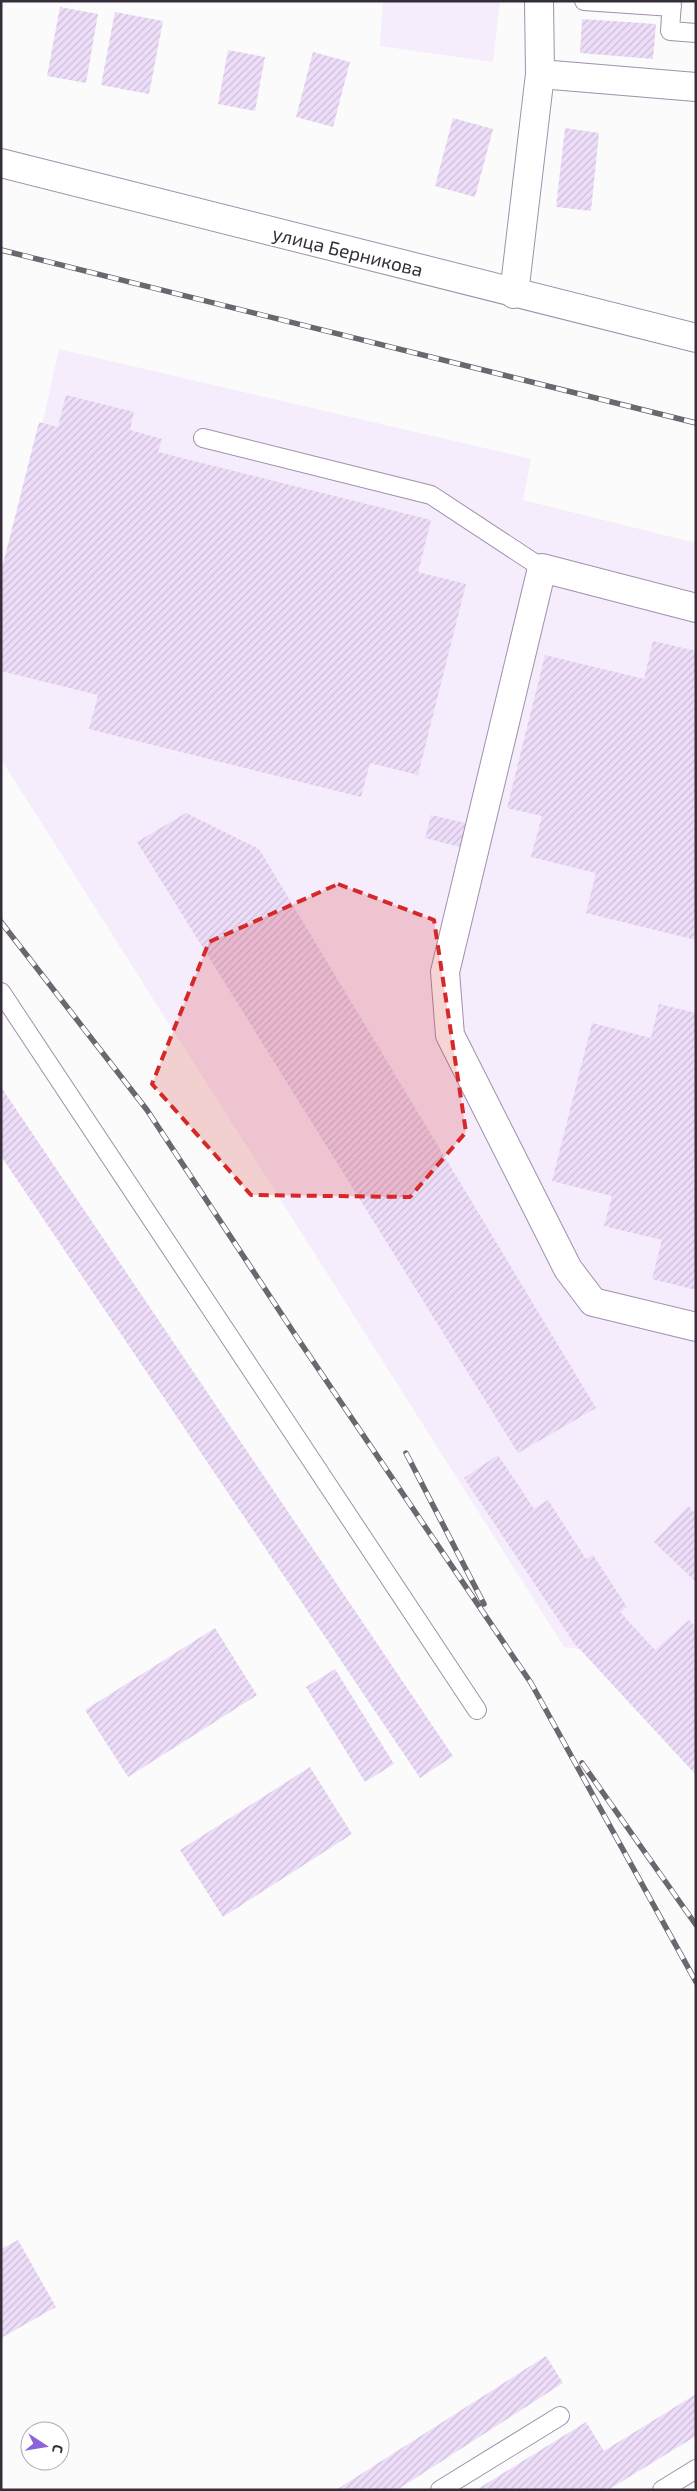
<svg xmlns="http://www.w3.org/2000/svg" width="697" height="2491" font-family="'Exo 2',sans-serif">
<defs>
<pattern id="building-hatch" width="6" height="6" patternUnits="userSpaceOnUse" patternTransform="scale(1.25)"><rect width="6" height="6" fill="#edddf9"/><path d="M-1 1l2-2M0 6l6-6M5 7l2-2" fill="none" stroke="#ccbed6"/></pattern>
</defs>
<rect width="100%" height="100%" fill="#fbfbfb"/>
<path fill="#f5ecfc" d="M383,1h117l-7,61 -113,-16z
M59,349l472,110 -8,41 173,43v1123l-132,-19 -563,-888v-150z"/>
<path fill="url(#building-hatch)" d="M60,7l38,7 -12,69 -39,-7z
M115,12l48,9 -14,73 -48,-9z
M582,19l74,5 -3,35 -73,-6z
M228,50l37,7 -10,54 -37,-7z
M313,52l37,10 -17,65 -37,-10z
M453,118l40,11 -18,68 -40,-11z
M565,128l34,5 -8,78 -35,-4z
M66,395l68,17 -4,18 32,9 -4,13 273,68 -13,52 48,12 -48,191 -48,-12 -9,34 -272,-68 9,-34 -97,-24v-99l38,-150 19,5z
M653,641l43,10v289l-110,-27 10,-40 -65,-16 11,-41 -35,-8 38,-153 99,24z
M186,813l73,36 337,559 -78,45 -381,-611z
M431,815l43,10 -6,24 -43,-11z
M659,1004l37,9v277l-44,-11 10,-39 -58,-14 8,-30 -60,-15 40,-158 59,15z
M1,1087l452,669 -33,22 -419,-622z
M498,1455l36,54 14,-9 38,59 7,-4 34,52 -7,5 35,38 34,-30 7,8v147l-122,-132 -110,-165z
M688,1506l8,8v68l-42,-40z
M215,1628l42,67 -129,82 -43,-67z
M335,1669l59,95 -29,18 -59,-95z
M310,1767l42,67 -129,83 -43,-67z
M18,2240l38,67 -55,31v-89z
M546,2356l17,27 -166,107h-61z
M696,2394v42l-88,54h-132l110,-68 18,29z"/>
<g fill="none" stroke-linecap="round" stroke-linejoin="round">
<defs>
<path id="service" d="M584,1l88,6
M672,1l-2,30 26,2
M203,438l228,57 111,73
M1,992l476,718
M440,2490l120,-74
M662,2490l34,-21"/>
<path id="minor" d="M540,74l156,13
M514,294l26,-220 -1,-73
M696,608l-154,-40 -97,404 5,63 118,234 25,33 103,25"/>
<path id="secondary" d="M1,163l695,175"/>
</defs>
<use href="#service" stroke="#a18fad" stroke-width="20"/>
<use href="#minor" stroke="#a18fad" stroke-width="30"/>
<use href="#secondary" stroke="#a18fad" stroke-width="30"/>
<use href="#service" stroke="#fff" stroke-width="18"/>
<use href="#minor" stroke="#fff" stroke-width="28"/>
<use href="#secondary" stroke="#fff" stroke-width="28"/>
<defs>
<path id="rail" d="M1,250l695,173
M1,922l146,188 147,223 237,350 165,299
M406,1453l78,151
M582,1763l114,162"/>
</defs>
<use href="#rail" stroke="#6b666f" stroke-width="5.5"/>
<use href="#rail" stroke="#fff" stroke-width="4" stroke-dasharray="11" stroke-linecap="butt"/>
</g>
<path fill="#d62828" fill-opacity="0.2" stroke="#d62828" stroke-width="4" stroke-dasharray="10 6" stroke-linejoin="round" d="M338,884l96,36 32,212 -56,65 -159,-2 -99,-111 57,-142z"/>
<g text-anchor="middle" dominant-baseline="central" stroke-width="4" stroke-linejoin="round" paint-order="stroke">
<g font-size="19" fill="#352e3a" stroke="#fff">
<text transform="translate(348 251) rotate(14)">улица Берникова</text>
</g>
</g>
<rect width="697" height="2491" fill="none" stroke="#352e3a" stroke-width="5"/>
<g transform="translate(45 2446) rotate(102)"><circle r="24" fill="#ffffff" stroke="#aeabb0"/>
<path d="M0-4L9 19L0 12L-9 19Z" fill="#8d62dd"/>
<text y="-8" font-size="14" font-weight="bold" text-anchor="middle" fill="#352e3a">С</text>
</g>
</svg>
